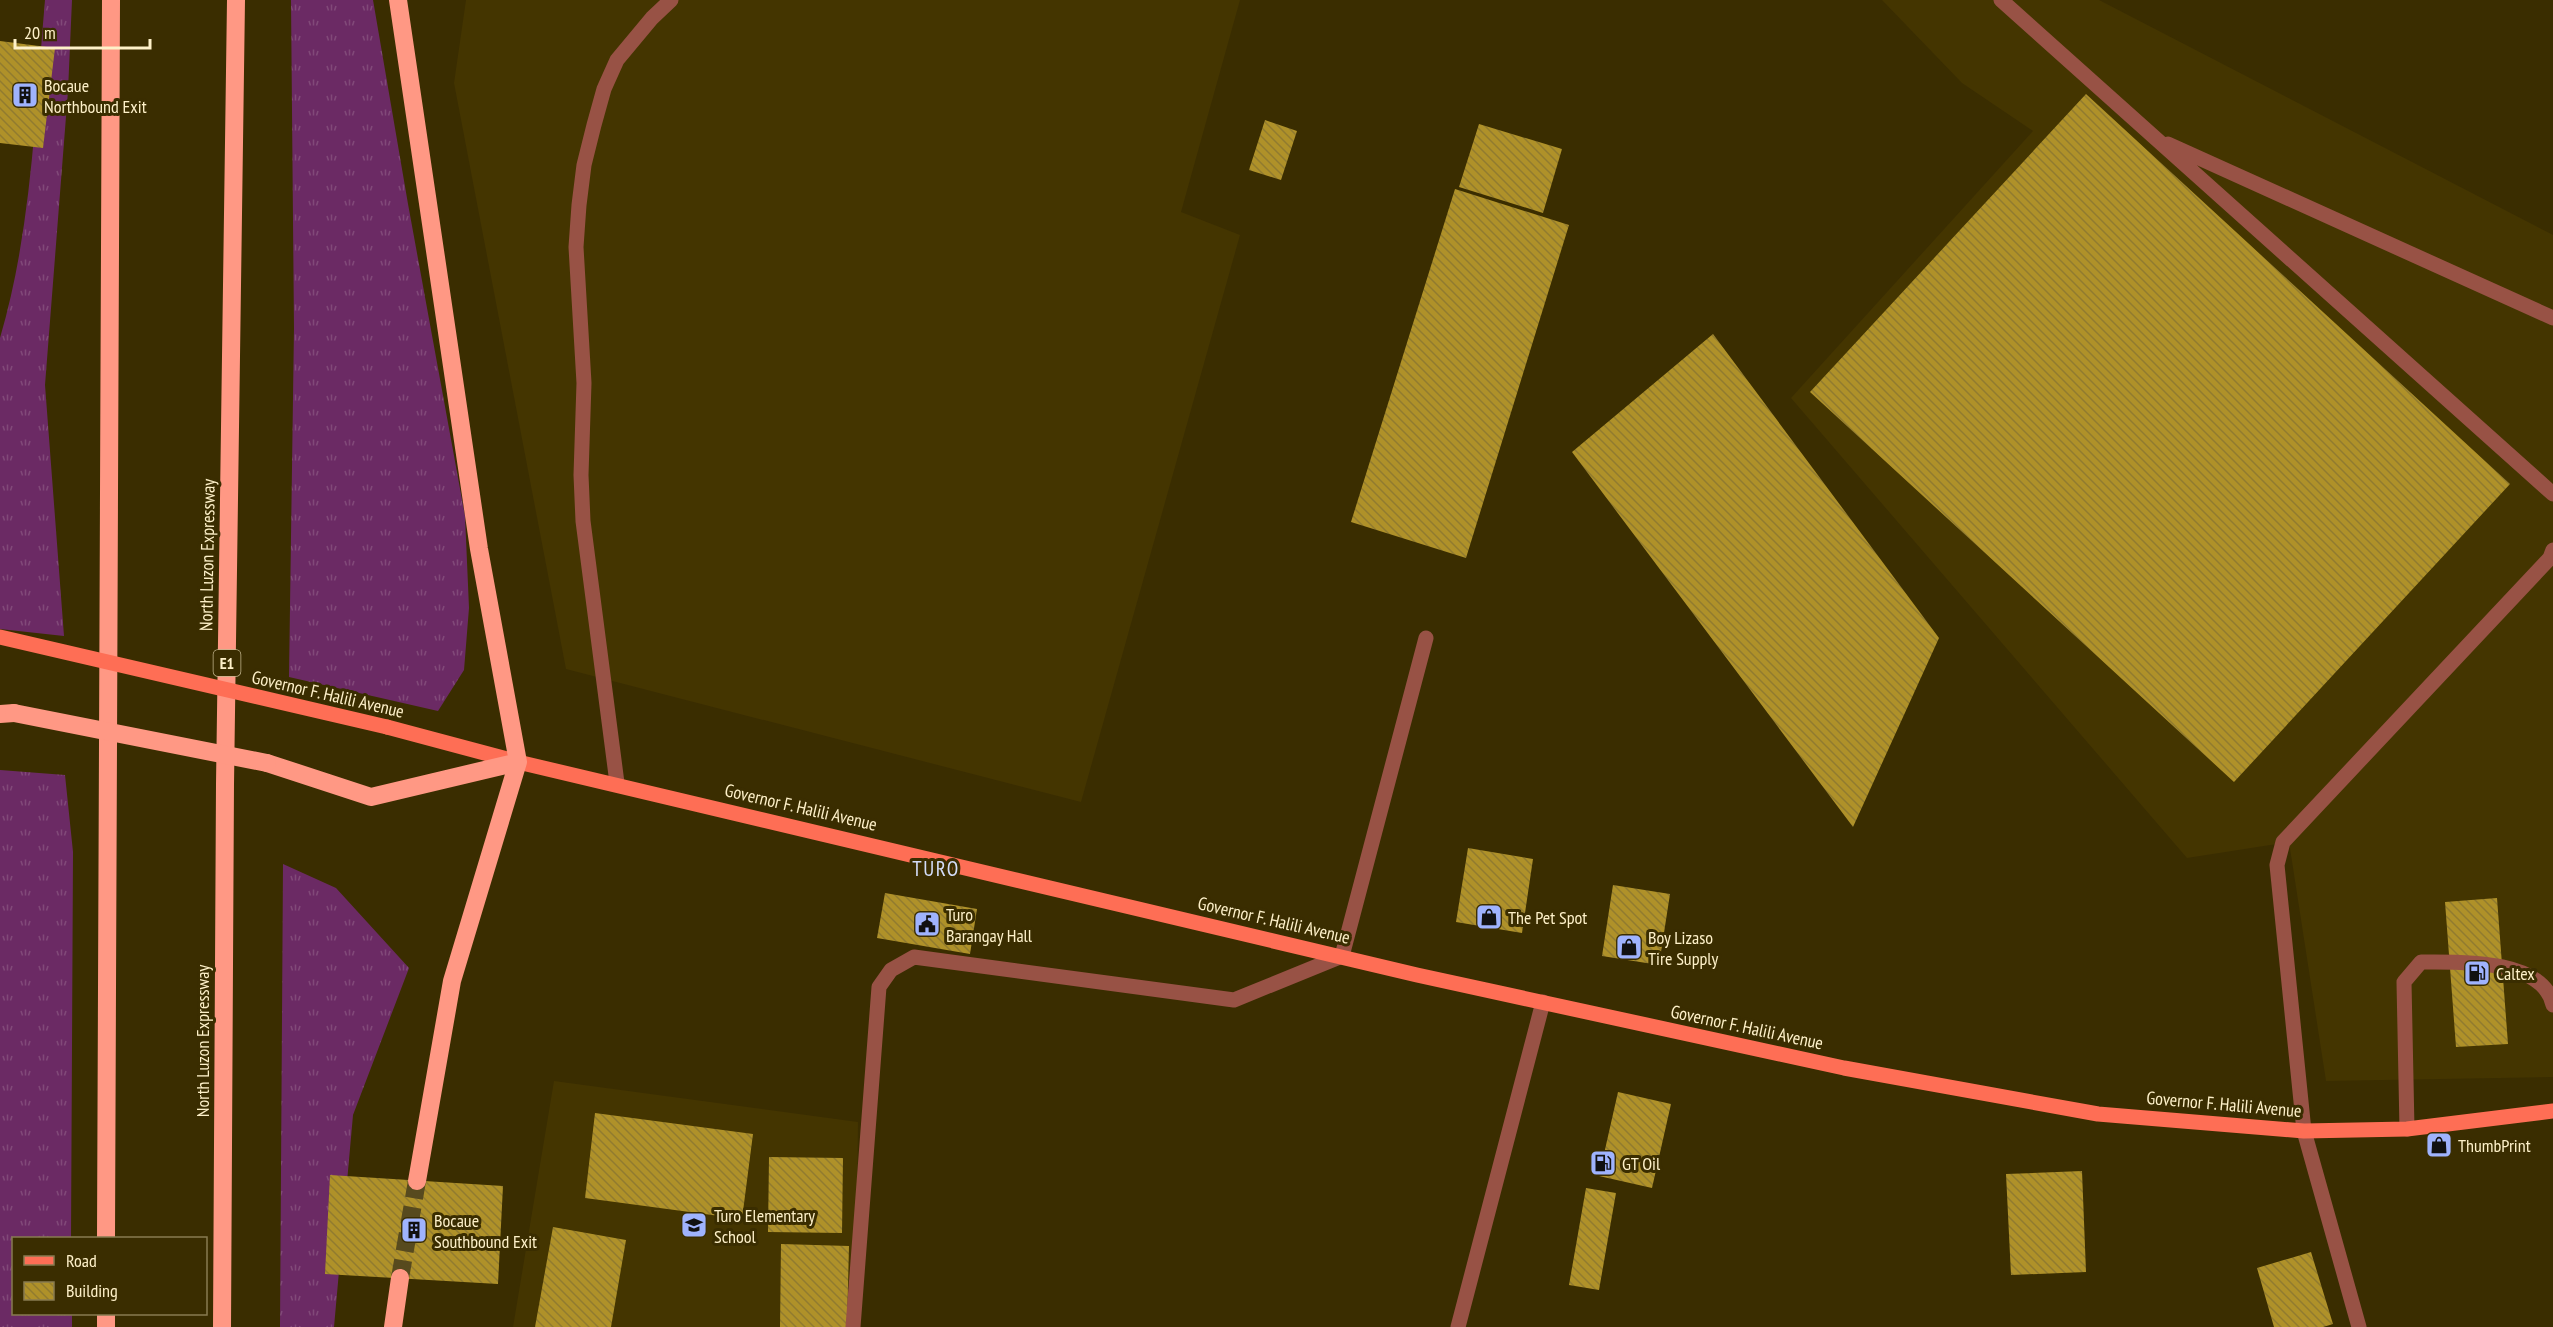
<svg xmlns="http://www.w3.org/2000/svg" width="2553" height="1327" font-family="'PT Sans Narrow',sans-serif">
<defs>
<pattern id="grass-tufts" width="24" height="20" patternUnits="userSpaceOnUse" patternTransform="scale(1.5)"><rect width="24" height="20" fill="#6b2a64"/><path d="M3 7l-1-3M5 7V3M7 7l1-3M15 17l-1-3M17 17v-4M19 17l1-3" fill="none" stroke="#814979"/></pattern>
<pattern id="building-back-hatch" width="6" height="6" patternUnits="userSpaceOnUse" patternTransform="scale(1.5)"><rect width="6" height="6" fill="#af9129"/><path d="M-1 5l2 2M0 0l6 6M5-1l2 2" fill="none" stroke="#917b2f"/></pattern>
</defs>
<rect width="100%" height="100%" fill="#3a2d00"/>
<path fill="#443500" d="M466,0h774l-59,212 59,23 -159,567 -515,-133 -112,-586z
M1882,0h217l454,235v842l-227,4 -37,-239 -102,16 -396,-460 242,-267 -71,-48z
M554,1081l304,41 -2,205h-343z"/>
<path fill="url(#grass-tufts)" d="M45,0h27l-4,91 -23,294 19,251 -64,-7v-291c32,-109 35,-225 45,-338z
M291,0h82l35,204 57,312 4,92 -5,62 -26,41 -149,-34 5,-349z
M0,770l65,5 8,77 -2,386h-57v76h58v13h-72z
M283,864l53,24 73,80 -56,147 -19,212h-54z"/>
<path fill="url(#building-back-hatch)" d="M0,41l55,7 -12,100 -43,-5z
M2086,94l424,390 -276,298 -424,-390z
M1265,120l32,11 -16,49 -32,-10z
M1479,124l83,25 -19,64 -84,-26z
M1455,189l114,36 -103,333 -115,-36z
M1713,334l226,304 -86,189 -281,-375z
M1468,848l65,11 -11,74 -66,-11z
M1613,885l57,9 -11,71 -57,-9z
M885,893l92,16 -7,45 -93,-16z
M2497,898l11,146 -52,3 -11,-145z
M1618,1092l53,12 -19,84 -53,-12z
M595,1113l158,21 -11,85 -157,-21z
M769,1157l74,1 -1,75 -74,-1z
M2082,1171l4,101 -75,3 -5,-101z
M330,1175l173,11 -5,98 -173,-10z
M1586,1188l30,5 -17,97 -30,-5z
M553,1227l73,13 -15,87h-76z
M781,1244l68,2 -2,81h-67z
M2311,1252l22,72 -10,3h-49l-17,-59z"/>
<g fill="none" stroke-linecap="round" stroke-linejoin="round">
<path stroke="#574a1e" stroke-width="18" stroke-dasharray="18 9" stroke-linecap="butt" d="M400,1278l17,-97"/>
<path stroke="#985245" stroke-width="15" d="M2001,0l552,494
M2168,144l385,174
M617,783l-34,-262 -2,-46 3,-92 -8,-136 3,-42 5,-40 10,-40 10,-36 13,-29 35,-42 19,-18
M2407,1129l-3,-147 17,-20c36,0 122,-4 132,43
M853,1327l26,-340 12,-17 23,-13 320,43 108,-44 84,-318
M1458,1327l85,-325
M2359,1327l-55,-196 -27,-266 6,-23 267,-284 3,-8"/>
<path stroke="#fe6e55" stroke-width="15" d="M387,727l131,35 899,213 427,93 254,46 206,17 103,-2 146,-18"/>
<path stroke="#ff9884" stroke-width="18" d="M398,0l81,549 39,213 -66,219 -35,200
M0,714l14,-1
M267,763l104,34 147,-35
M106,1238l5,-1238
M106,1327v-13
M222,1327l3,-543 11,-784
M393,1327l7,-49"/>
<path stroke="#fe6e55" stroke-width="15" d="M0,637l387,90"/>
<path stroke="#ff9884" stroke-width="18" d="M14,713l253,50"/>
</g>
<defs>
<symbol id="building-square" viewBox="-11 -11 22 22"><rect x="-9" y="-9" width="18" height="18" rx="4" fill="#9fb3fd" stroke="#3a2d00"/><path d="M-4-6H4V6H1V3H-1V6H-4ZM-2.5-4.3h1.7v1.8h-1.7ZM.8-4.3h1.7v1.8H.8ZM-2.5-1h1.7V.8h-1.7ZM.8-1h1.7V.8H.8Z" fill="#111"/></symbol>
<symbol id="shop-square" viewBox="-11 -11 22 22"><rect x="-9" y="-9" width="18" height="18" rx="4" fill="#9fb3fd" stroke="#3a2d00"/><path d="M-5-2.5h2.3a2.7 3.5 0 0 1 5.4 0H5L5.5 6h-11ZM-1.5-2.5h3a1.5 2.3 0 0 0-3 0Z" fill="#111"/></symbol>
<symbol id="civic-square" viewBox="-11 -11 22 22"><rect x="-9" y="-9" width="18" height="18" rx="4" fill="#9fb3fd" stroke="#3a2d00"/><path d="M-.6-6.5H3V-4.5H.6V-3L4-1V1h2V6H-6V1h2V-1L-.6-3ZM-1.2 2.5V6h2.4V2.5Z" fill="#111"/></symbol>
<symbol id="fuel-square" viewBox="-11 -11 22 22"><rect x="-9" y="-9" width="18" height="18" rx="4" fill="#9fb3fd" stroke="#3a2d00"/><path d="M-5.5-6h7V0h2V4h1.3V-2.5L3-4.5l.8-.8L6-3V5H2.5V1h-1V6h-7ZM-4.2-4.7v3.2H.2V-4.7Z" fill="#111"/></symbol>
<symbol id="school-square" viewBox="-11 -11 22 22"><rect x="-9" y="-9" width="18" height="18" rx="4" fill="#9fb3fd" stroke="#3a2d00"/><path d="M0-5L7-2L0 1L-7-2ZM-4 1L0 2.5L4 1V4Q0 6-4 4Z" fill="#111"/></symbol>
</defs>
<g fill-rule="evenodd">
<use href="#building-square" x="10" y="80" width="30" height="30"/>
<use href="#shop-square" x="1474" y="902" width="30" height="30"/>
<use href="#civic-square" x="912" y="909" width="30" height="30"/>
<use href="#shop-square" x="1614" y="932" width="30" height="30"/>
<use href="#fuel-square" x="2462" y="958" width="30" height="30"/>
<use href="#shop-square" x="2424" y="1130" width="30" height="30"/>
<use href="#fuel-square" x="1588" y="1148" width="30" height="30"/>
<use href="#school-square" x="679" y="1210" width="30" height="30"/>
<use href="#building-square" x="399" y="1215" width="30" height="30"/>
</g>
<g text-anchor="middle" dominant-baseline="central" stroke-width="6" stroke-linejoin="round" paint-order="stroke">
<rect fill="#3a2d00" stroke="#c3b68d" stroke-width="1.5" x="213.5" y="650" width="27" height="26" rx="4.5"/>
<g font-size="16" font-weight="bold" fill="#fef1c9">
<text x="227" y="663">E1</text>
</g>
<g font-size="18" fill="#fef1c9" stroke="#3a2d00" text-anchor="start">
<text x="44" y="85">Bocaue<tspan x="44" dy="21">Northbound Exit</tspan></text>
<text x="946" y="914">Turo<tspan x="946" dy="21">Barangay Hall</tspan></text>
<text x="1508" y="917">The Pet Spot</text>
<text x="1648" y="937">Boy Lizaso<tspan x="1648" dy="21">Tire Supply</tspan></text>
<text x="2496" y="973">Caltex</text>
<text x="2458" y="1145">ThumbPrint</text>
<text x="1622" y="1163">GT Oil</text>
<text x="714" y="1215">Turo Elementary<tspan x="714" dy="21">School</tspan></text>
<text x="434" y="1220">Bocaue<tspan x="434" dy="21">Southbound Exit</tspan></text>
</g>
<g font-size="18" fill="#fef1c9" stroke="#3a2d00">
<text transform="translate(207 555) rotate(-89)">North Luzon Expressway</text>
<text transform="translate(328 694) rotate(13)">Governor F. Halili Avenue</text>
<text transform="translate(801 807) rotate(13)">Governor F. Halili Avenue</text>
<text transform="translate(1274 920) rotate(13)">Governor F. Halili Avenue</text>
<text transform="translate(1747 1027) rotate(12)">Governor F. Halili Avenue</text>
<text transform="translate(202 1041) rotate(-90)">North Luzon Expressway</text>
<text transform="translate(2224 1104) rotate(5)">Governor F. Halili Avenue</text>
</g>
<g font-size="21" letter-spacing="1.5" fill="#d4ddf9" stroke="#3a2d00">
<text x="936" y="868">TURO</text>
</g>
</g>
<rect x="12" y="1237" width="195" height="78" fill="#3a2d00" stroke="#887b50" stroke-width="1.5"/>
<rect x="24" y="1256" width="30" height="9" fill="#fe6e55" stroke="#887b50" stroke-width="1.5"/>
<text x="66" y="1267" font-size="18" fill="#fef1c9">Road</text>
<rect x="24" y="1282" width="30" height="18" fill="url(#building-back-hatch)" stroke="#887b50" stroke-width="1.5"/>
<text x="66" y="1297" font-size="18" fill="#fef1c9">Building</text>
<path d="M15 39v9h135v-9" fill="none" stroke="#fef1c9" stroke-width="3"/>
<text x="24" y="39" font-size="18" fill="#fef1c9" stroke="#3a2d00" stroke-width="4.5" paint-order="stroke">20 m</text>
</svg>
